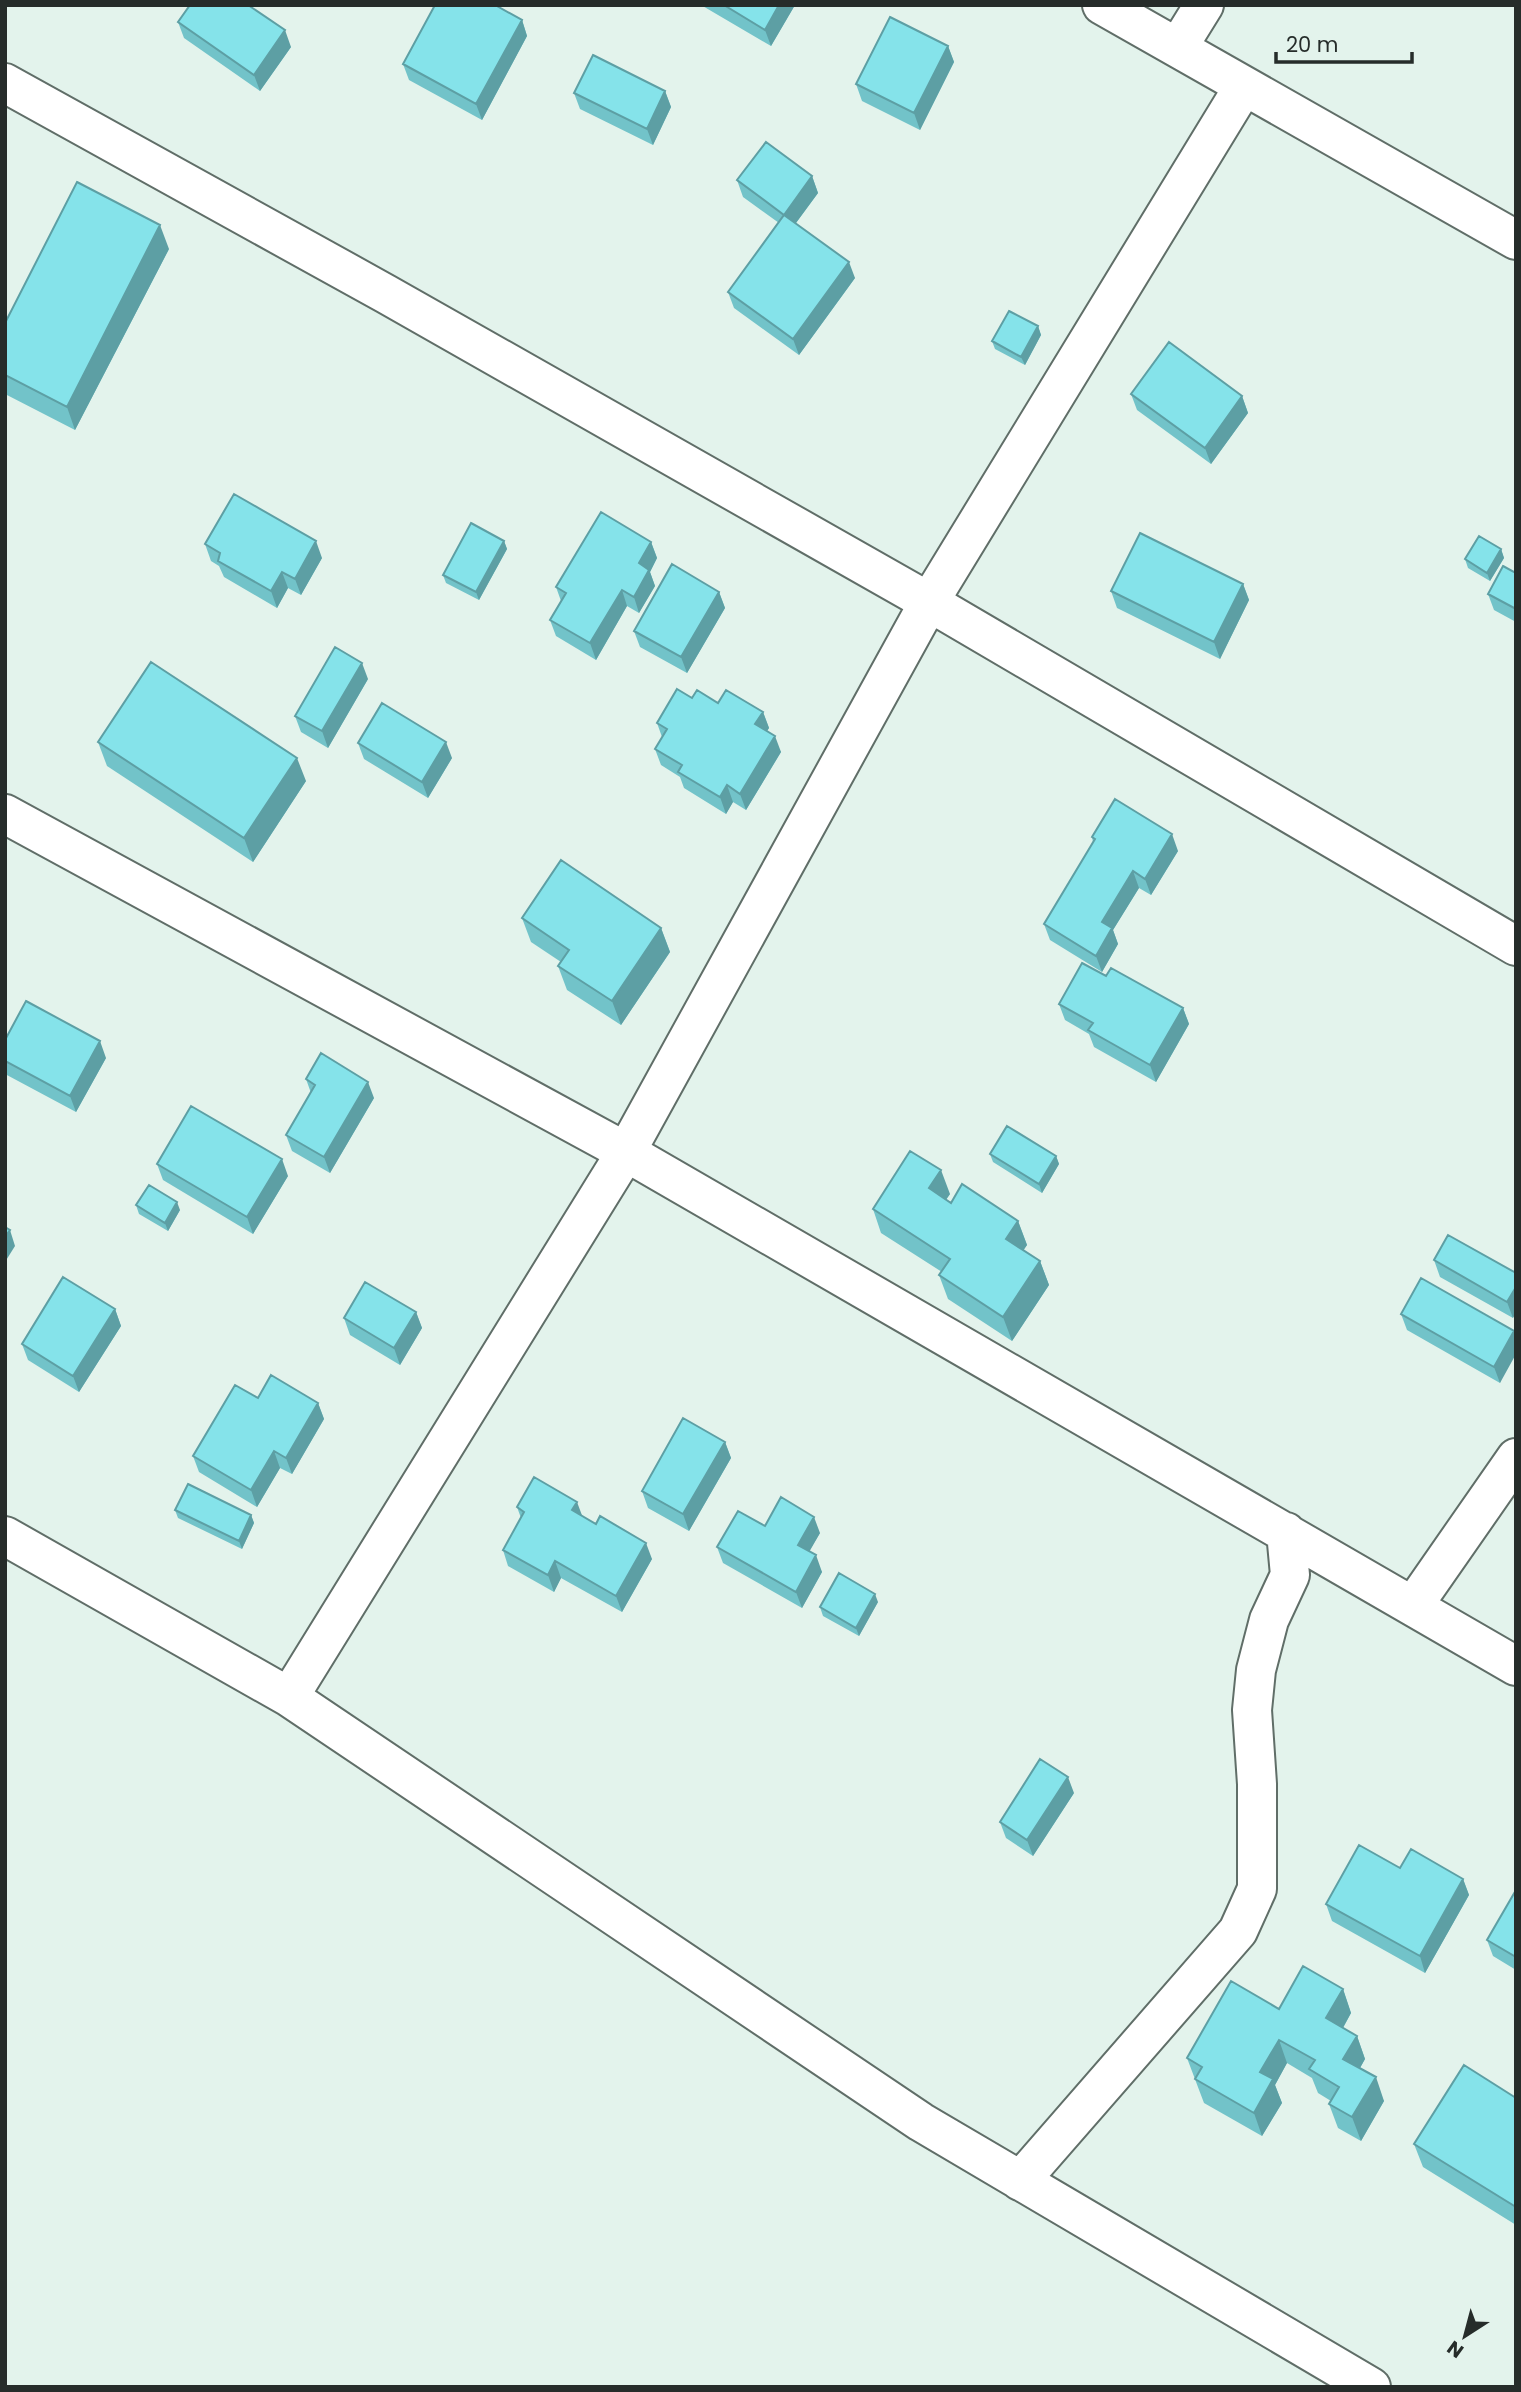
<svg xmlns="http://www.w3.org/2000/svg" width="1521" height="2392" font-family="Poppins,sans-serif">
<rect width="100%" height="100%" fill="#e3f3ec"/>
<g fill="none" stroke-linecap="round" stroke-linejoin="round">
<defs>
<path id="minor" d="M1102,5l414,235
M1178,47l26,-42
M5,83l381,211 543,308 587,344
M5,814l621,338 890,514
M5,1536l284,161 632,425 450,265
M1413,1606l103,-148
M289,1697l337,-545 303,-550 315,-516
M1020,2181l218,-250 19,-42v-105l-5,-74 4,-40 13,-50 21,-45 -4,-43"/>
</defs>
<use href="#minor" stroke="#606e68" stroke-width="42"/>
<use href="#minor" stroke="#fff" stroke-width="38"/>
</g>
<path fill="#72c3c9" d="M701,5h94l-24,41z
M522,20l5,16 -45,84 -73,-40 -6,-16z
M178,22l113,25 -31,44 -76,-53z
M948,46l6,16 -34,68 -58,-29 -6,-17z
M665,91l6,16 -18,38 -73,-36 -6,-16z
M812,176l6,17 -22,30 59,55 -56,77 -65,-47 -6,-16 51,-69 -36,-26 -6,-17z
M169,249l-94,181 -70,-36v-71z
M1038,326l3,9 -16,30 -30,-16 -3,-8z
M1131,394l111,2 6,17 -37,51 -74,-54z
M504,541l3,8 -28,51 -33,-17 -3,-8z
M651,542l6,16 -7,14 5,14 -16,27 -12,-7 -31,54 -40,-24 -6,-16 11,-19 -5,-14z
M205,544l117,14 -21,37 -13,-7 -11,20 -53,-31 -5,-11 -8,-5z
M1501,549l3,9 -14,23 -22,-13 -3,-9z
M1516,573v49l-22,-12 -6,-16z
M1243,584l6,16 -29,59 -103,-51 -6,-17z
M719,592l6,16 -38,65 -47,-26 -6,-16z
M368,679l-40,69 -27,-16 -6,-16z
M692,698l71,14 6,16 -2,3 14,21 -35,58 -13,-8 -7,12 -42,-26 -4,-11 -19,-12 -6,-16 7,-12 -5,-14z
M98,742l208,39 -53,81 -146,-96z
M358,743l94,15 -24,40 -64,-39z
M1092,837l86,14 -27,44 -12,-7 -26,42 5,14 -16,28 -52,-32 -6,-16 49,-82z
M522,918l139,10 9,24 -49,73 -54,-35 -9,-24 3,-4 -30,-20z
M1106,976l77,32 6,16 -33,58 -62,-35 -5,-13 -24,-14 -6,-16z
M5,1040l101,18 -30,54 -71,-38z
M306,1079l68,19 -44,75 -38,-22 -6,-16 25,-42z
M990,1154l66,2 3,8 -17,29 -49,-31z
M157,1164l131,12 -35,58 -90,-54z
M950,1194l-4,6 5,3 67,18 9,24 -4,5 17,11 9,24 -37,56 -64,-42 -9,-24 3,-3 -61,-39 -8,-24z
M136,1205l44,5 -12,21 -29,-17z
M1434,1260l82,13 -3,45 -73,-41z
M115,1309l6,17 -42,66 -51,-32 -6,-16z
M416,1312l6,16 -22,37 -50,-30 -6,-17z
M1401,1314l113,17 -14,52 -93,-53z
M318,1403l6,16 -32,55 -12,-6 -23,39 -58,-35 -6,-16z
M725,1442l6,16 -42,73 -41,-23 -6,-17z
M517,1507l65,9 70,43 -30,53 -61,-34 -7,14 -46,-26 -5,-16 18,-32z
M175,1510l76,5 3,8 -12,26 -64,-31z
M765,1526l55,7 -11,18 13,21 -20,36 -79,-45 -6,-16z
M878,1602l-19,34 -36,-20 -3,-9z
M1074,1793l-41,63 -27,-18 -6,-16z
M1463,1879l6,16 -44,78 -93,-52 -6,-17z
M1516,1890v80l-23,-14 -6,-16z
M1343,1989l8,24 -8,15 14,8 8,23 -5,9 24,33 -23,40 -23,-13 -9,-24 2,-3 -13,-8 -6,-15 -25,-15 -12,22 7,18 -20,33 -58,-33 -17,-45 92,-49z
M1516,2098v127l-93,-58 -9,-23z"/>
<path fill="#5d9fa4" d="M779,5h16l-24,41 -6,-16z
M522,20l5,16 -45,84 -6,-16z
M285,30l6,17 -31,44 -6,-16z
M948,46l6,16 -34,68 -6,-17z
M665,91l6,16 -18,38 -6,-16z
M812,176l6,17 -28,38 -6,-16z
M160,225l9,24 -94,181 -8,-23z
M849,262l6,16 -56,77 -6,-16z
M1038,326l3,9 -16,30 -4,-8z
M1242,396l6,17 -37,51 -6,-16z
M316,541l6,17 -21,37 -6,-16z
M504,541l3,8 -28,51 -3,-8z
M651,542l6,16 -7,14 5,14 -16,27 -5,-16 5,-34z
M1501,549l3,9 -14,23 -3,-8z
M282,572l6,16 -11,20 -6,-17z
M1243,584l6,16 -29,59 -6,-17z
M622,590l5,16 -31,54 -6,-17z
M719,592l6,16 -38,65 -6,-16z
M362,663l6,16 -40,69 -6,-17z
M763,712l6,16 -8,12 -6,-16z
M775,736l6,16 -35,58 -6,-16z
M446,742l6,16 -24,40 -6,-16z
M297,758l9,23 -53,81 -9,-24z
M727,785l6,17 -7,12 -6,-17z
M1172,834l6,17 -27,44 -6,-16z
M1133,871l6,17 -26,42 5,14 -16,28 -6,-16 6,-34z
M661,928l9,24 -49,73 -9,-24z
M1183,1008l6,16 -33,58 -6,-17z
M100,1041l6,17 -30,54 -6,-16z
M368,1082l6,16 -44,75 -6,-16z
M1056,1156l3,8 -17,29 -3,-9z
M282,1159l6,17 -35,58 -6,-17z
M941,1170l9,24 -13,18 -8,-24z
M177,1202l3,8 -12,21 -3,-8z
M1018,1221l9,24 -12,18 -9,-24z
M10,1230l5,16 -10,16v-25z
M1040,1261l9,24 -37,56 -9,-24z
M1516,1287v26l-3,5 -6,-16z
M115,1309l6,17 -42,66 -6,-16z
M416,1312l6,16 -22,37 -6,-17z
M1514,1331l2,4v19l-16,29 -6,-16z
M318,1403l6,16 -32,55 -6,-16z
M725,1442l6,16 -42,73 -6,-17z
M274,1451l6,17 -23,39 -6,-17z
M577,1502l6,16 -11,-8z
M251,1515l3,8 -12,26 -3,-8z
M814,1517l6,16 -16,28 -6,-16z
M646,1543l6,16 -30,53 -6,-16z
M816,1555l6,17 -20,36 -6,-16z
M555,1561l6,17 -7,14 -6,-17z
M875,1594l3,8 -19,34 -3,-8z
M1068,1777l6,16 -41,63 -6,-16z
M1463,1879l6,16 -44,78 -5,-17z
M1343,1989l8,24 -16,29 -9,-24z
M1357,2036l8,23 -13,23 -9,-23z
M1279,2040l8,23 -12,22 7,18 -20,33 -8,-23 6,-41z
M1376,2077l8,24 -23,40 -9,-24z"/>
<path fill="#85e3ea" stroke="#5d9fa4" stroke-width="2" d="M190,5h58l37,25 -31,45 -76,-53z
M435,5h60l27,15 -46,84 -73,-40z
M724,5h55l-14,25z
M890,17l58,29 -34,67 -58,-29z
M593,55l72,36 -18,38 -73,-36z
M766,142l46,34 -28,39 -47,-35z
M77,182l83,43 -93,182 -62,-32v-52z
M784,215l65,47 -56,77 -65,-47z
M1009,311l29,15 -17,31 -29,-16z
M1169,342l73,54 -37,52 -74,-54z
M234,494l82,47 -21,38 -13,-7 -11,19 -53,-30 2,-8 -15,-9z
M601,512l50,30 -12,21 10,7 -15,27 -12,-7 -32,53 -40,-23 16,-27 -10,-6z
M471,523l33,18 -28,51 -33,-17z
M1140,533l103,51 -29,58 -103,-51z
M1479,536l22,13 -14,24 -22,-14z
M672,564l47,28 -38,65 -47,-26z
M1503,566l13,7v36l-28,-15z
M335,647l27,16 -40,68 -27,-15z
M151,662l146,96 -53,80 -146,-96z
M677,689l15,9 5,-8 21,13 8,-13 37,22 -8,12 20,12 -35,58 -13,-9 -7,12 -42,-25 4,-7 -27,-16 12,-20 -10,-6z
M382,703l64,39 -24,40 -64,-39z
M1115,799l57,35 -27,45 -12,-8 -31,51 10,6 -16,28 -52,-32 51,-85 -3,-2z
M561,860l100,68 -49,73 -54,-35 11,-16 -47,-32z
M1082,963l24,13 5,-8 72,40 -33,57 -62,-35 5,-7 -34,-19z
M26,1001l74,40 -30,55 -65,-35v-21z
M321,1053l47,29 -44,75 -38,-22 29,-50 -9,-6z
M191,1106l91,53 -35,58 -90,-53z
M1007,1126l49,30 -17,28 -49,-30z
M910,1151l31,19 -12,18 22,15 11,-19 56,37 -12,18 34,22 -37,56 -64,-42 11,-16 -77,-50z
M149,1185l28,17 -12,21 -29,-18z
M5,1227l5,3 -5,7z
M1448,1235l68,38v14l-9,15 -73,-42z
M63,1277l52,32 -42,67 -51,-32z
M1421,1278l93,53 -20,36 -93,-53z
M365,1282l51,30 -22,36 -50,-30z
M271,1375l47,28 -32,55 -12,-7 -23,39 -58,-34 42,-71 23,13z
M683,1418l42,24 -42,72 -41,-23z
M534,1477l43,25 -5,8 24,14 4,-8 46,27 -30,53 -61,-35 -7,14 -45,-25 21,-38 -7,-5z
M188,1484l63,31 -12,26 -64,-31z
M781,1497l33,20 -16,28 18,10 -20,37 -79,-45 21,-36 27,15z
M839,1573l36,21 -19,34 -36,-21z
M1040,1759l28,18 -41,63 -27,-18z
M1359,1845l41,23 11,-19 52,30 -43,77 -94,-52z
M1516,1890v67l-29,-17z
M1303,1966l40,23 -17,29 31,18 -14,23 33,18 -24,40 -23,-13 10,-17 -30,-18 6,-9 -36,-20 -19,32 13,7 -19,34 -59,-34 7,-12 -15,-9 44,-77 48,28z
M1464,2065l52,33v109l-102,-63z"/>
<rect width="1521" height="2392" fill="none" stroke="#262c2a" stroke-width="14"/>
<g transform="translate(1465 2336) rotate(216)" stroke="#e3f3ec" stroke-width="5" paint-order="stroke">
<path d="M0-5L12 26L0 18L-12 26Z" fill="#262c2a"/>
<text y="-10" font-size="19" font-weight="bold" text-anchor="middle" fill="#262c2a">N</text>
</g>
<path d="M1276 52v10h136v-10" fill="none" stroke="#262c2a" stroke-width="3.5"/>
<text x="1286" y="52" font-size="21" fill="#262c2a" stroke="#e3f3ec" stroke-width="5" paint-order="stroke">20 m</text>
</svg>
